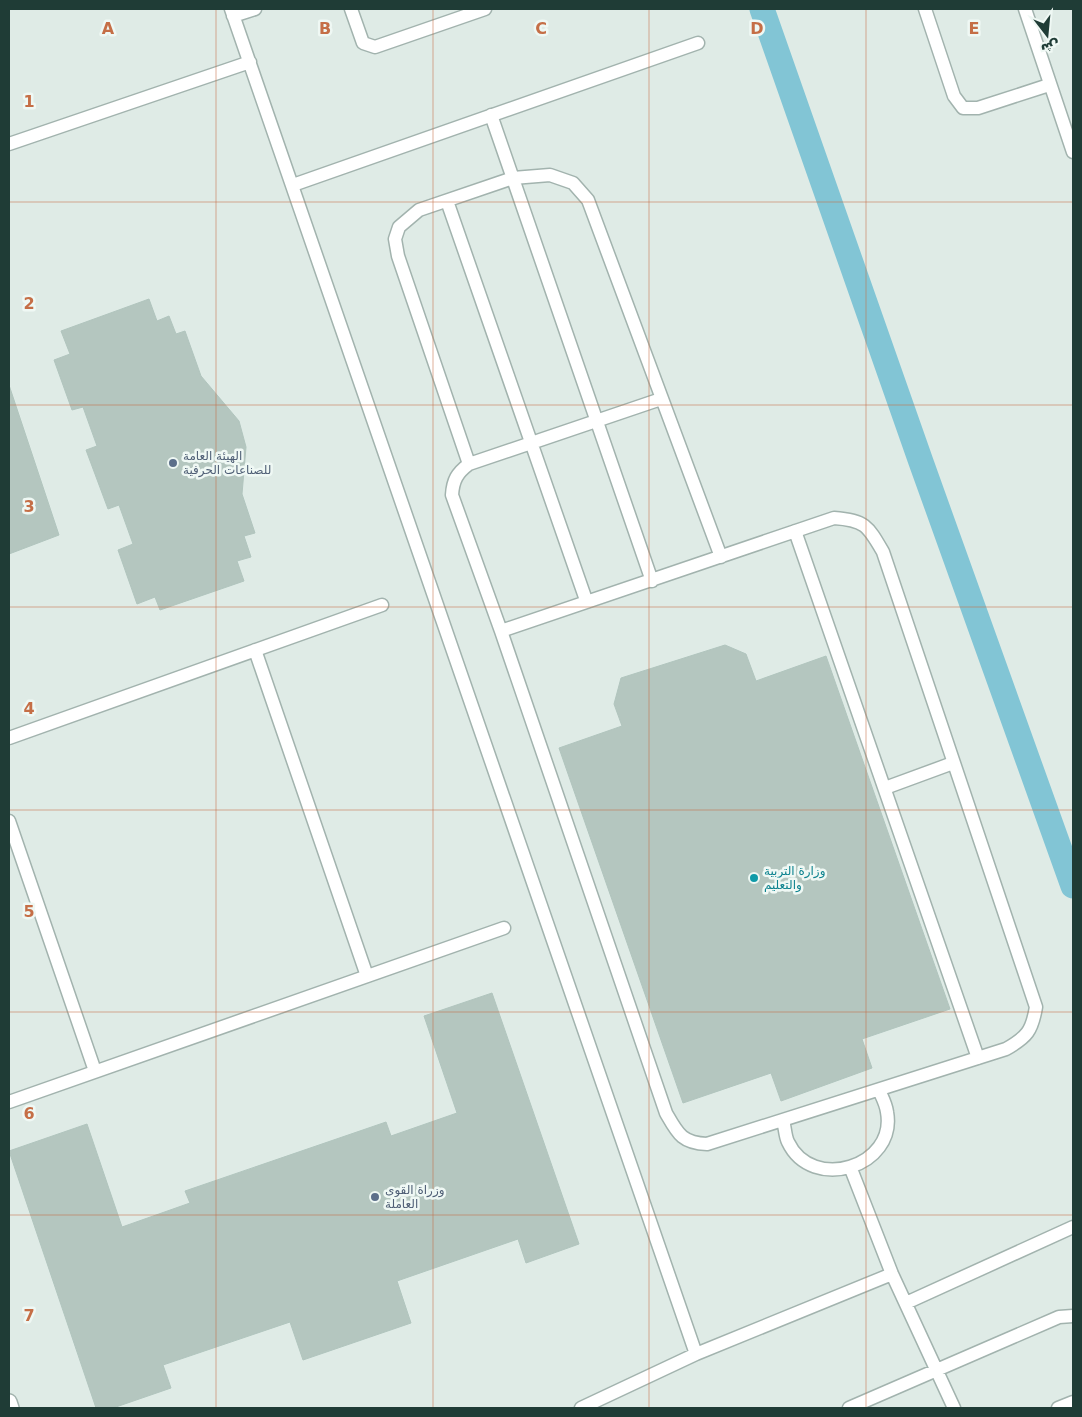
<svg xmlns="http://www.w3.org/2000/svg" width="1082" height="1417" font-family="'DejaVu Sans',Cairo,sans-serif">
<rect width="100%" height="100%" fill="#dfebe6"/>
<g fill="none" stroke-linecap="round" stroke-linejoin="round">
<path stroke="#82c5d5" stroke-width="25" d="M762,9l159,453 152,424"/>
</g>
<path fill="#b4c6bf" stroke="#b1c5be" d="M149,299l8,22 12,-5 7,18 9,-3 16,45 38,45 7,26 -4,47 13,39 -11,3 7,21 -14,4 7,20 -84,29 -5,-13 -18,7 -19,-54 15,-6 -14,-39 -11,4 -22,-59 11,-4 -14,-39 -11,3 -18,-50 16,-6 -9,-23z
M9,385l50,150 -50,19z
M725,645l21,9 10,27 70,-25 124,353 -88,30 10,29 -91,33 -10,-28 -88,30 -124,-355 63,-22 -8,-22 7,-26z
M492,993l87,251 -53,19 -8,-24 -121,42 14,42 -108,37 -13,-38 -127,43 8,23 -58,20h-17l-87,-257 78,-27 35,103 68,-24 -5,-12 201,-69 5,14 66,-23 -33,-97z"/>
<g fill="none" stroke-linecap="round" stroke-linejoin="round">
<defs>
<path id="lane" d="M231,9l465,1345
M351,9l12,34 12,4 110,-38
M925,9l29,87 9,12h15l71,-23
M1025,9l48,143
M233,16l22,-7
M491,115l161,466
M9,144l241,-82
M293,185l405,-142
M447,201l139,399
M469,464l-71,-208 -3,-17 4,-12 20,-17 94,-32 37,-3 23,8 15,17 133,357
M795,531l183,527
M501,631l333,-113c31,2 34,8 49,34l153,455c-4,24 -9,30 -30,42l-299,95c-25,-1 -29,-10 -41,-31l-165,-482 -49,-136c1,-15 5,-22 17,-31l192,-65
M255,650l112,326
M9,738l373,-133
M885,788l68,-25
M9,821l86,250
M9,1102l495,-174
M783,1120c2,7 2,16 5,22 24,51 109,25 99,-30 -1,-8 -5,-15 -8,-22
M851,1169l41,105 62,134
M906,1303l167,-76
M581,1408l115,-54 196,-80
M849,1408l210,-91 14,-1
M1058,1408l15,-6"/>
<path id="street" d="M9,1402l2,6"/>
</defs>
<use href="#lane" stroke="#a2b3ae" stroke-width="15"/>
<use href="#street" stroke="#a2b3ae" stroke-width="18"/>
<use href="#lane" stroke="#fff" stroke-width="12"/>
<use href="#street" stroke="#fff" stroke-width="15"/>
</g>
<path fill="none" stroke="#c56e46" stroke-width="1" stroke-opacity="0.55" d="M216,9v1399M433,9v1399M649,9v1399M866,9v1399M9,202h1064M9,405h1064M9,607h1064M9,810h1064M9,1012h1064M9,1215h1064"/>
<g fill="#5c6f8a" stroke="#eff8f4" stroke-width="2">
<circle cx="173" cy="463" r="5"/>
<circle cx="375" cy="1197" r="5"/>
</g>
<circle fill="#0f9aa8" stroke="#eff8f4" stroke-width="2" cx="754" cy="878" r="5"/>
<g text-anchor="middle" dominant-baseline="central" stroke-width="5" stroke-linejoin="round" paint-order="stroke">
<g font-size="12" fill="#4e5e75" stroke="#eff8f4" text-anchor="start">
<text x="183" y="456">الهيئة العامة<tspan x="183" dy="14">للصناعات الحرفية</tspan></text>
<text x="385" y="1190">وزراة القوى<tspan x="385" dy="14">العاملة</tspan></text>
</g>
<g font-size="12" fill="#0d838f" stroke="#eff8f4" text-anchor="start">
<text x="764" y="871">وزارة التربية<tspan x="764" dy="14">والتعليم</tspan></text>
</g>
</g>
<g font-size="16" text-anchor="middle" font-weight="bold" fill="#c56e46" stroke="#eff8f4" stroke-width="5" stroke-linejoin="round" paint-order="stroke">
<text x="108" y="34">A</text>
<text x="325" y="34">B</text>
<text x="541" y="34">C</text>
<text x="757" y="34">D</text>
<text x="974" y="34">E</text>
<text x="29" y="107">1</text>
<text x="29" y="309">2</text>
<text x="29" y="512">3</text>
<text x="29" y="714">4</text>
<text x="29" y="917">5</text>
<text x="29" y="1119">6</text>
<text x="29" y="1321">7</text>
</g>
<rect width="1082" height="1417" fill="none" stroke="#1f3c36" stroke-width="20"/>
<g transform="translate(1047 35) rotate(164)" stroke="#eff8f4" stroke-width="4" paint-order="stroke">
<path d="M0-4L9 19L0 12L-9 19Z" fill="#1f3c36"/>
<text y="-8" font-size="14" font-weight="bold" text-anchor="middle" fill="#1f3c36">ش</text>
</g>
</svg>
